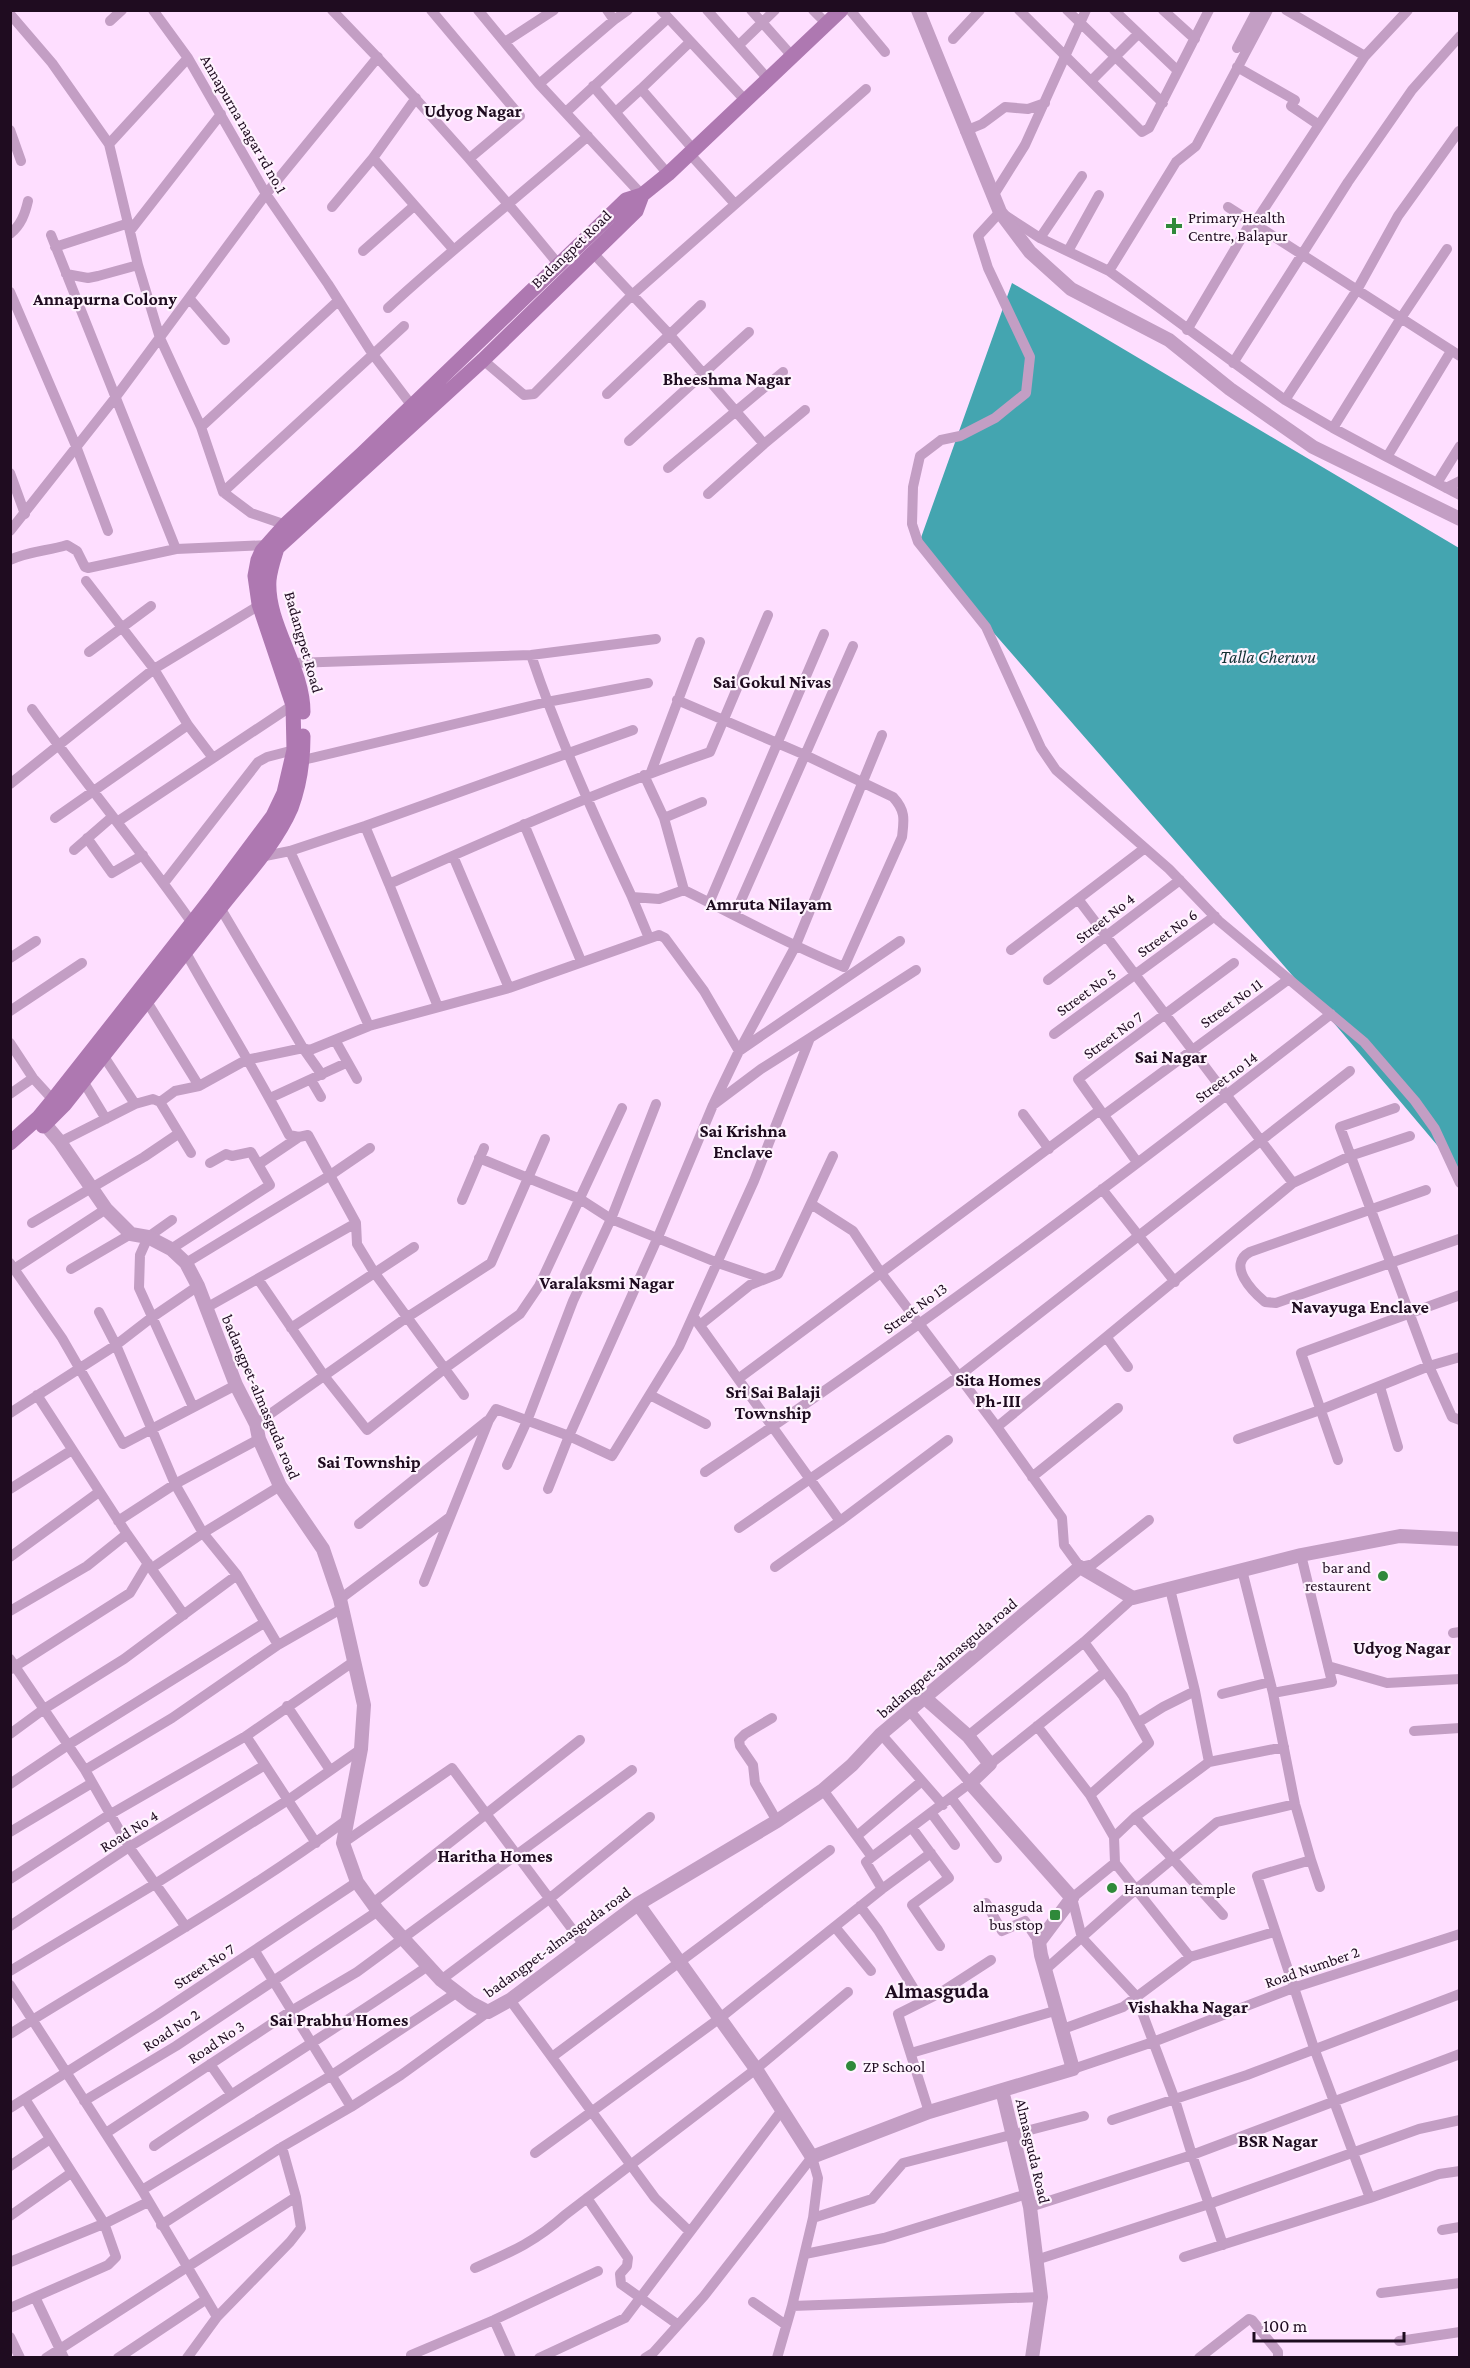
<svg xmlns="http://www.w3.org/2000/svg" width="1470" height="2368" font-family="'Crimson Pro',serif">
<rect width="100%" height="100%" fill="#fedeff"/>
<path fill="#44a5b0" d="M1012,283l447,265v623l-120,-142 -421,-483z"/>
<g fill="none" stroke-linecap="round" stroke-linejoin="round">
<path stroke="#c39ec4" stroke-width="10" d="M153,10l35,48 78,136 62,90 44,69 40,53
M332,10c80,82 155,167 227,255
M431,10l89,106 -50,42
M478,10l61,74 103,111
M607,10l7,10 14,-10
M661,10l84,90
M707,10l61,69
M751,10l41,46
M813,10l14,14
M850,10l35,42
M1019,10l123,122 7,-4 60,-118
M1067,10l96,93
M1114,10l64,61
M1163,10l32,29
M1268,10l-72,136 -20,16 -67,109 -69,-33 -40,-26 -22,24 10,32 42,89 -4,36 -31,25 -35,18 -19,4 -21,16 -7,31 -1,37 6,18 68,85 55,121 15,22 113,99 50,52 145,121 51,59 20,28 25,54
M1286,10l79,46
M10,14l42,49 57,81 29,121 -40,11 -10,2 -22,-4
M110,21l12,-11
M953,39l27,-29
M505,42l49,-32
M739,45l36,-35
M1237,48l20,-38
M1237,67l58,33 -4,6 28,19 46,-69 43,-46
M1091,81l47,-47
M539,84l75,-64
M593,86l75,88
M641,89l49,-47
M416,98l-43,60 80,91
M617,111l24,-22 52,60
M566,112l102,-94
M10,130l11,31
M965,131l17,-7 23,-17 23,2 17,-6
M109,144l79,-86
M689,153l46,51
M993,196l32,-51 61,-135
M332,207l41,-49
M1228,207l232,149
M1254,224l65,-99
M130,231l91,-117
M10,234c11,-9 15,-20 18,-33
M51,235l125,314 93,-4
M1040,238l42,-62
M55,247l74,-24
M363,251l51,-45
M1068,251l31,-56
M593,253l76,81 95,110 41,-34
M138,265l22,73 41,89 22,65 28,21 38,13
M1109,271l176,129 48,28 68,-110 46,-69
M10,292l66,154 32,85
M189,298l36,42
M388,308c65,-60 134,-114 200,-172
M1187,330l64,-108
M483,360l41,35 10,-1 98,-99 234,-206
M1233,363l115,-181 64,-92 48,-54
M607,394l94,-89
M1285,400l72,-110 41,-74 61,-85
M201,427l137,-126
M1333,428l54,29 64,-106
M629,441l120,-109
M1387,457l73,38
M668,468l115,-96
M10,473l15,41
M1437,483l23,-37
M1446,488l14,-7
M223,492l181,-166
M708,494l56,-50
M10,531l105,-133 151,-204 112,-137
M10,560c19,-9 38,-9 57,-15l10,6 8,16 3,1 88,-19
M86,581l68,88 34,56 25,33
M89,652l62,-46
M531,655c28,83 64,163 101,242l27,2 25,-9
M293,663l238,-8 125,-16
M32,709c52,73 109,141 160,214
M303,760l244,-58 101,-19
M651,772l49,-130
M644,775l20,43 20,72c53,26 105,55 160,77l58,-130c2,-17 4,-26 -9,-40l-88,-42 -128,-55
M10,784l144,-115 109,-66
M55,818l133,-93
M664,818l38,-16
M117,822l176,-117
M524,824l57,137
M365,826l24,58c106,-47 211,-94 321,-132l58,-137
M87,838l25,35 31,-18
M74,850l38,-33
M290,851l79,175
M453,856l56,132
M260,857l30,-6 75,-25 268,-96
M164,883l94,-121 9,-5 27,-7
M389,884l49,123
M632,897l17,41
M1078,899l215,284
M709,903l115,-269
M218,904l85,144 19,27
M735,914l118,-268
M1011,950l134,-102
M186,953c34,61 71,120 103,182l10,2 9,-2 48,88 1,21 17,28 90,123
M10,958l26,-17
M1048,980l132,-100
M146,1000l53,86
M10,1011l72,-48
M1054,1034l161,-118
M335,1040l22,39
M10,1043l23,35 20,22
M103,1055l32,49
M311,1080l10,17
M83,1081l23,38
M10,1094l23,-16
M270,1098l76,-35
M160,1102l31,51
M714,1103l25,-52 56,-104 87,-212
M1395,1108l-55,19 89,239 31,-9
M1023,1114l26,35
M1104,1115l185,-136
M60,1142l75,-38 18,-5 7,3 15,-11 24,-5 47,-26 57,-12 7,2 59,-24 140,-38 150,-53 6,3 39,53 35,60 161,-110
M479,1158l101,41 31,20 107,44 47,16
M1137,1162l-59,-83 156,-116
M259,1164l40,-27
M1102,1189l73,93
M1426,1190l-176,62c-24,13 3,40 15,50l11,1 183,-64
M462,1200l22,-52
M811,1204l42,27 28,42 116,154 65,91 2,27 16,22 13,-3 56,-44
M172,1220l-24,17 -8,18 -1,33 54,119
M32,1223l112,-66 34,-23
M171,1249l99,-64 -19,-33 -19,4 -6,-2 -16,9
M10,1263l52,75 61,106 113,-59
M186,1263l143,-87 41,-28
M14,1269l92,-60
M71,1269l60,-35
M258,1279l67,98 42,53 77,-61 76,-55 19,-28 83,-178
M206,1308l150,-85
M99,1312l17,33 59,139 28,49 34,42 41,70 63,-36
M693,1316l147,205 108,-81
M700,1325l50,-40 28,-11 55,-118
M291,1328l123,-81
M1107,1338l21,29
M738,1379l362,-269
M1380,1387l18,60
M37,1395l90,139 57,81
M650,1395l56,29
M10,1413l106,-68 35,-27 47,-32
M256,1424l150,-106 85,-55 54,-124
M997,1427l296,-244 57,-27 60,-20
M1238,1439l82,-29 109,-44 23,51 8,3
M1338,1460l-37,-107 159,-58
M507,1465l20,-44 46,-120 38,-82 45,-115
M705,1472c215,-143 422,-299 626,-458
M1032,1477l86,-69
M10,1489l62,-39
M548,1489l21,-53 89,-199 55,-132 48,-36 49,-31
M118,1521l57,-37 84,-45
M359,1524l128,-103
M739,1528l220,-152 391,-305
M10,1557l89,-65
M775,1567l65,-46
M152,1568l51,-35 77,-47
M1242,1570l31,123 22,111 16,56 -54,16 57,172 56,150
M424,1582l65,-162 7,-11 73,27 43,20 67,-109 75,-166 56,-143 106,-68
M1170,1589l25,102 14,71
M340,1599l110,-82
M10,1611l77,-45 40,-32
M1453,1633l7,-1
M1084,1642l39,54 26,47 -59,52
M10,1659l75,111 44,77 57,80
M1328,1666l59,17 73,-4
M11,1669l119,-76 18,-30
M1273,1693l59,-11 -31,-127
M1222,1694l48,-12
M287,1706l43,64
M772,1718l-27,16 -6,6 1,6 13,19 2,18 22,38
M1139,1722l24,-15 32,-16
M1037,1726l53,69 24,42 1,26 75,94
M1414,1731l46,-3
M10,1734l34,-25 80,-50 113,-84
M881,1734l62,71
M246,1736l70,107
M968,1736l116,-94 49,-44
M990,1764l115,-92
M85,1770l87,-52 106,-73
M10,1784l58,-39 196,-122
M823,1790l49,67 98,-74 -60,-72
M952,1799l45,59
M932,1814l23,31
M1135,1817l88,98
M912,1828l37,50 -37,27 28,41
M10,1832l82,-49
M858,1835l64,-54
M1114,1837l21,-20 74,-55 75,-15
M343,1843l109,-75 132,177
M872,1857l-6,5 16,27
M1311,1860l9,27
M1115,1863l-43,35 10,40 54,58 39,104 17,55 31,90
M10,1879l99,-64 137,-79 107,-74
M373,1903l207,-163
M986,1903l16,28 23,-10 14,21
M860,1906l18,24 44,72
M10,1926l119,-79 136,-82
M835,1927l36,44
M255,1951l96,156
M1046,1969l89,-79 82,-68 78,-18
M10,1971l145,-87 133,-84 73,-51
M441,1980l108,-81 101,-82
M10,1985l132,205 75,127
M510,2000l145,198 34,33
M1063,2029l60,-22 67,-50 84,-25
M10,2034c113,-71 230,-135 338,-215
M911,2053l147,-43
M552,2057l278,-207
M210,2064l21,30
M1073,2069l80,-27 140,-54 167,-54
M84,2101l92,-55 202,-135
M10,2108l147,-93 200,-133
M929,2112l-31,-98 42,-21 51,-33
M1112,2120l135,-45 213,-81
M106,2133l185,-122 66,-39 275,-202
M154,2146c91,-62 184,-118 274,-180
M535,2153l185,-135 162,-129 49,-36
M10,2166l40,-27
M142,2190l190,-115 124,-82
M587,2198l41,60 -1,8 -7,8 1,10 56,40
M1030,2207l162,-52 268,-101
M10,2216l61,-43
M813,2218l59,-19 31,-36 181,-47
M161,2225l121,-78 69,-40 50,-32 87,-63
M1442,2230l18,-3
M805,2254l79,-16 143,-44
M1184,2257l186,-59 69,-24 21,-3
M1036,2260l173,-56 210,-75 41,-9
M10,2262l98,-40 40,-20
M475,2268c36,-16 60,-26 90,-53l191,-146 92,-77
M1381,2293l79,-10
M35,2297l29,61
M753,2302l33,23
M792,2306l249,-9
M10,2308l98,-43 8,-8 -12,-34 -79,-124
M494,2320l17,38
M10,2337l10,21
M1399,2341l61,-9
M411,2355l83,-35 104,-49
M46,2358l250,-161
M118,2358l87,-58
M187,2358l30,-41 73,-75 11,-14 -5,-31 -14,-50
M539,2358l86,-40 157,-208
M645,2358l8,-5 51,-57 108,-139
M777,2358l15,-52 21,-88 5,-40 -6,-21
M1199,2358l50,-39 3,1 26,32v6"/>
<path stroke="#c39ec4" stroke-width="14" d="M918,10l82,202 30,40 41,37 98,51 61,49 83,58 147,72
M39,1117l21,25 46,67 25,25 17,3 23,12 15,14 12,23 38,99 20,39 3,15 21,47 43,63 17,50 24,106 -3,44 -18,94 14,39 21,29 63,69 30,23 17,9 22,-12 128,-96 139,-83 46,-31 29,-25 29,-31 199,-167 53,31 168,-43 99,-19 60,3
M638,1904l118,165 56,88 117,-45 144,-43 -32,-114 -2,-13 33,-44 -102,-115 20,-19 -22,-28 -43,-38
M1002,2090l28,117 11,90 -9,61"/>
<path stroke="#ae78b1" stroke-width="15" d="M303,712c0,-45 -37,-88 -34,-132 1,-11 5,-22 8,-32l206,-188 153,-149 6,-16
M43,1126l21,-21c52,-66 104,-131 156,-197 24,-31 55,-63 71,-100 9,-24 12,-47 12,-72
M10,1143l29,-26 14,-17 158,-201 62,-83 11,-23 10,-43 -1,-45 -34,-101 -4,-28 3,-16 4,-9 24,-27 77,-71 263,-253 16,-5 26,-21 173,-164"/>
</g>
<g fill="#2f893a" stroke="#fef3fe" stroke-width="2">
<path d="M1171 217h6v6h6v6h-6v6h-6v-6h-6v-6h6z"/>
<circle cx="1383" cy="1576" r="6"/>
<circle cx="1112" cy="1888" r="6"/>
<rect x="1049" y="1909" width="12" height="12" rx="3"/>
<circle cx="851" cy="2066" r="6"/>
</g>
<g text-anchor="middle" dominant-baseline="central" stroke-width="4.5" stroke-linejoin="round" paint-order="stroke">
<g font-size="16" fill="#1f0c20" stroke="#fef3fe">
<text transform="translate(244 124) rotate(60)">Annapurna nagar rd no.1</text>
<text transform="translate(571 249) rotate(-44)">Badangpet Road</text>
<text transform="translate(304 642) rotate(74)">Badangpet Road</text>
<text transform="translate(1105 918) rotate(-38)">Street No 4</text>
<text transform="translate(1167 933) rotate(-36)">Street No 6</text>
<text transform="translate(1086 992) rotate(-36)">Street No 5</text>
<text transform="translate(1231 1003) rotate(-36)">Street No 11</text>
<text transform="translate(1113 1035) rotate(-36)">Street No 7</text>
<text transform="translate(1226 1077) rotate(-37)">Street no 14</text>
<text transform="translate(915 1308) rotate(-36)">Street No 13</text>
<text transform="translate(261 1397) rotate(67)">badangpet-almasguda road</text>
<text transform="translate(947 1658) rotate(-40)">badangpet-almasguda road</text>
<text transform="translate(129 1831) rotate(-32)">Road No 4</text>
<text transform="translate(557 1942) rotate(-36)">badangpet-almasguda road</text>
<text transform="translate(204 1966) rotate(-33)">Street No 7</text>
<text transform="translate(1312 1967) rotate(-19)">Road Number 2</text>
<text transform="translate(171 2030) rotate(-33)">Road No 2</text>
<text transform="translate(216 2042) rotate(-34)">Road No 3</text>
<text transform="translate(1033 2151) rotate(77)">Almasguda Road</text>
</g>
<g font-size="16" fill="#1f0c20" stroke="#fef3fe" text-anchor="start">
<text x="1188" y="217">Primary Health<tspan x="1188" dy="18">Centre, Balapur</tspan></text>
<text x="1371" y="1567" text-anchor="end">bar and<tspan x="1371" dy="18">restaurent</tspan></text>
<text x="1124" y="1888">Hanuman temple</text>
<text x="1043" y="1906" text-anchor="end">almasguda<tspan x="1043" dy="18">bus stop</tspan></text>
<text x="863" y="2066">ZP School</text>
</g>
<g font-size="18" font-weight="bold" fill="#1f0c20" stroke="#fef3fe">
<text x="473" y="111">Udyog Nagar</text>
<text x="105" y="299">Annapurna Colony</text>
<text x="727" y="379">Bheeshma Nagar</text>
<text x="772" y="682">Sai Gokul Nivas</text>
<text x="769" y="904">Amruta Nilayam</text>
<text x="1171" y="1057">Sai Nagar</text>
<text x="743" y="1131">Sai Krishna<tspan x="743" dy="21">Enclave</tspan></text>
<text x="607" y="1283">Varalaksmi Nagar</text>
<text x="1360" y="1307">Navayuga Enclave</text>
<text x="998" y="1380">Sita Homes<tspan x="998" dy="21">Ph-III</tspan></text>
<text x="773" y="1392">Sri Sai Balaji<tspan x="773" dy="21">Township</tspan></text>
<text x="369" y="1462">Sai Township</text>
<text x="1402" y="1648">Udyog Nagar</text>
<text x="495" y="1856">Haritha Homes</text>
<text x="1188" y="2007">Vishakha Nagar</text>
<text x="339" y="2020">Sai Prabhu Homes</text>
<text x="1278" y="2141">BSR Nagar</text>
</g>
<g font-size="18" font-style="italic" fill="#123033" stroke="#fef3fe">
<text x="1268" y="657">Talla Cheruvu</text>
</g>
<g font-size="22" font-weight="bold" fill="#1f0c20" stroke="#fef3fe">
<text x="937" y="1990">Almasguda</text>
</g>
</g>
<rect width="1470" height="2368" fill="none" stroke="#1f0c20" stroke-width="24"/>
<path d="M1254 2332v9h150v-9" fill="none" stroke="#1f0c20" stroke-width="3"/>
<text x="1263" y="2332" font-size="18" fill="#1f0c20" stroke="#fef3fe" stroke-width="4.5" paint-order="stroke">100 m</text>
</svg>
